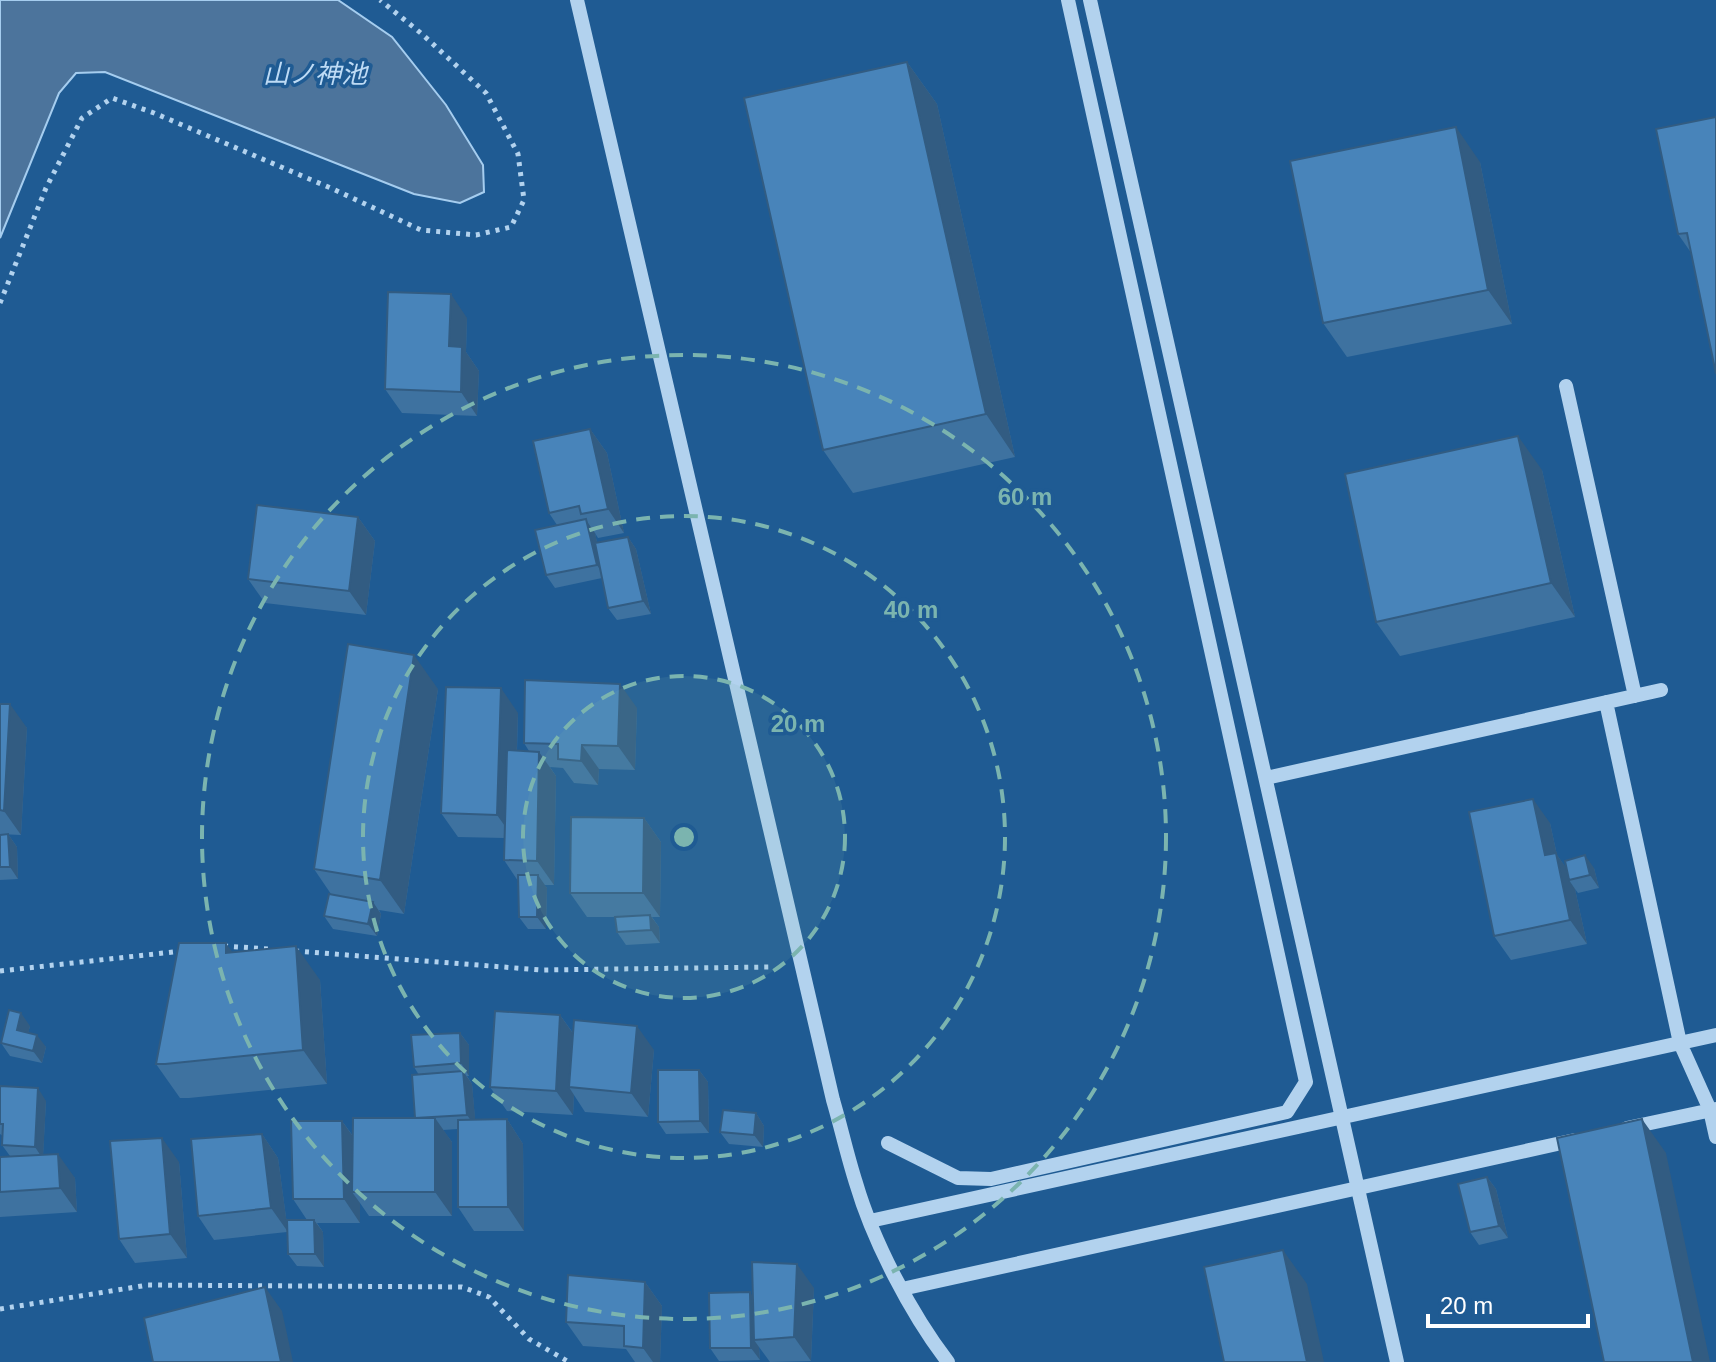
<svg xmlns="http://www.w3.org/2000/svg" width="1716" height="1362" font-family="Arial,'Noto Sans JP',sans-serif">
<rect width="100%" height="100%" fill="#1f5b93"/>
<path fill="#4c749c" stroke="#a5cdef" stroke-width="2" d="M0,0h338l54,37 54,68 37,60 1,27 -24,11 -46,-9 -309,-122 -29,1 -17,20 -59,145z"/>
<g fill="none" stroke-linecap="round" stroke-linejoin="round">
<path stroke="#b2d2ee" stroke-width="5" stroke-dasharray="4 6" stroke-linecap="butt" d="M0,303l46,-115 36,-70 30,-20 42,15 179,76 88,41 55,5 35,-8 13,-27 -6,-46 -32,-61 -64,-59 -42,-34
M224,946l45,3
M295,951l247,19 227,-3
M0,971l182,-20
M0,1309l148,-24 314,2 27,10 40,42 40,23"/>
<path stroke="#b2d2ee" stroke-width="14" d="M577,0l256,1100c8,27 14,55 23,83 17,58 55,131 92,179
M1090,0l307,1362
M1566,386l69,310
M1606,702l74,341 30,67 6,27
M1266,778l395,-88
M1627,1128l89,-19
M888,1143l70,35 33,1 296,-67 19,-30 -238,-1082
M870,1221l846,-186
M902,1289l673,-149"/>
</g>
<path fill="#3e72a0" d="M907,62l30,42 78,353 -162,36 -30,-43z
M1716,117l-24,137 -14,-20z
M1480,162l32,162 -165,33 -24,-34z
M467,318l-1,34 13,19 -2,45 -75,-3 -17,-24z
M590,429l17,24 17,80 -26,5 -3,-5 2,10 31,-6 8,12 15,65 -34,6 -9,-12 -6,-30 -47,10 -9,-13 11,-50 -8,-12z
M1542,470l33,147 -175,39 -24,-34z
M358,517l17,24 -9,74 -101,-12 -17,-24z
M438,689l-34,225 -25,-4 2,4 -4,22 -44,-7 -9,-13 7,-22 -17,-25z
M0,704l27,24 -6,107 -21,-1z
M637,708l-2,62 -36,-1 -1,16 -24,-2 -11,-15 -13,-1 6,9 -2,109h-10l3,3 -1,41h-18l-9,-12 -1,-36 -14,-21v-22l-46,-1 -17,-24 77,-100 -1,38h12l-5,-8z
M644,818l17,24 -1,75h-8l7,10 1,16 -34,2 -9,-13 2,-15h-32l-17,-24z
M1550,823l7,32 9,13h28l5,20 -21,5 -3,-4 12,55 -76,16 -17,-24z
M8,834l9,13 1,32 -18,1v-45z
M232,952l88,28 7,104 -138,14h-9l-24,-34z
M560,1015l13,18 81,17 -6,67 -63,-5 -11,-17 -1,20 -66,-4 -17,-24z
M30,1026l-2,7 18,14 -4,16 -32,-7 -9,-13z
M460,1033l9,12v31h-2l5,8 3,36 32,-1 16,25 1,87h-50l-16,-24v-78l-15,1 9,12v74h-83l-9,-13v20h-43l6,9 1,35 -27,-1 -9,-12 -1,-22 -73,8 -16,-24 64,-82 16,24 9,67 20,-5 -14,-21 49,-78 11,15 62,-18 4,-43 -5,-8z
M699,1070l9,12 1,51 -43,1 -8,-12z
M0,1086l46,15 -3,54 32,23 2,34 -77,5v-60l10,-1 -8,-11 1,-9 -3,-2z
M756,1113l8,13 -1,21 -34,-3 -9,-12z
M179,1162l8,96 -52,5 -16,-24z
M1487,1177l9,12 12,49 -29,7 -9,-13z
M645,1282l17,24 -2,56h-25l-9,-13 -43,-3 -17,-24z
M814,1288l-3,73 -41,1 -11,-15 1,13 -41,1 -9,-13z"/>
<path fill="#325c82" d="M907,62l30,42 78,353 -29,-43z
M1456,127l24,35 32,162 -24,-34z
M451,294l16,24 -1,34 13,19 -2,45 -16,-24 -12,-46z
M590,429l17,24 17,80 -16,-24z
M1518,436l24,34 33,147 -24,-34z
M358,517l17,24 -9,74 -17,-24z
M586,520l9,13 10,44 -8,-12z
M628,537l8,12 15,65 -8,-13z
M414,655l24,34 -34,225 -24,-34z
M620,684l17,24 -2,62 -17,-24z
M501,688l17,25 -4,126 -17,-24z
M10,704l17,24 -6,107 -17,-24z
M582,745l17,24 -1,16 -17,-24z
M539,752l17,24 -2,109 -17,-24z
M1533,799l17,24 7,32 16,22 -4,3 6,9 12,55 -17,-24 -25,-65z
M644,818l17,24 -1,75 -17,-24z
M8,834l9,13 1,32 -8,-12z
M1585,855l9,13 5,20 -9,-13z
M538,875l9,13 -1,41 -9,-12z
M373,902l8,12 -4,22 -9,-12z
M650,915l9,12 1,16 -9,-13z
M226,943l24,34 -24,-24z
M296,946l24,34 7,104 -24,-34z
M21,1013l9,13 -4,17 -9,-13z
M560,1015l17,24 -8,48 5,8 -1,20 -17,-24z
M637,1026l17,24 -6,67 -17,-24z
M460,1033l9,12v31l-8,-13z
M37,1035l9,12 -4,16 -9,-12z
M699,1070l9,12 1,51 -9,-12z
M463,1071l9,13 4,44 -9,-13z
M38,1088l8,13 -3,58 -8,-12z
M756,1113l8,13 -1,21 -9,-12z
M435,1118l17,24v74l-17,-24z
M507,1119l16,25 1,87 -16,-24z
M1642,1119l24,34 44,209h-17z
M342,1121l17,24 -7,47 8,11v20l-16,-24z
M262,1134l16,24 10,74 -17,-24z
M162,1138l17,24 8,96 -17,-24z
M58,1154l17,24 2,34 -17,-24z
M1487,1177l9,12 12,49 -9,-12z
M314,1220l9,12 1,35 -9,-13z
M1283,1250l24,34 17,78h-17z
M797,1264l17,24 -3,73 -17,-24z
M645,1282l17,24 -2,56h-7l-10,-14z
M265,1287l17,24 11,51h-12z
M750,1292l8,12 -4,36 5,7 1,13 -9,-12z"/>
<path fill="#4884ba" stroke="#325c82" stroke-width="2" d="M907,62l79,352 -163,36 -79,-352z
M1716,117v257l-29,-141 -9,1 -22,-105z
M1456,127l32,163 -165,33 -33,-162z
M388,292l63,2 -2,52 13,1 -1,45 -76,-3z
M590,429l18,80 -27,5 -2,-8 -30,7 -16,-72z
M1518,436l33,147 -175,39 -31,-148z
M257,505l101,12 -9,74 -101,-12z
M586,519l11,46 -51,10 -11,-45z
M628,537l15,64 -35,7 -13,-65z
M348,644l66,11 -34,225 -66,-11z
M525,680l95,4 -2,62 -36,-1 -1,16 -23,-2v-15l-34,-1z
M446,687l55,1 -4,127 -56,-2z
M0,704h10l-6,107 -4,-1z
M507,750l32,2 -2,109 -33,-1z
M1533,799l12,56 11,-2 14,67 -76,16 -25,-124z
M571,817l73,1 -1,75h-73z
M8,834l2,33h-10v-32z
M1585,855l5,20 -21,5 -4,-19z
M518,875h20l-1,42h-18z
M329,894l44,8 -5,22 -44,-8z
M650,915l1,15 -34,2 -2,-15z
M179,943h47v10l70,-7 7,104 -138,14h-9z
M9,1010l12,3 -4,17 20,5 -4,16 -32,-8z
M495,1011l65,4 -4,76 -66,-4z
M574,1020l63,6 -6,67 -62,-6z
M460,1033l1,30 -47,4 -3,-32z
M658,1070h41l1,51 -42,1z
M463,1071l4,44 -52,3 -3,-43z
M0,1086l38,2 -3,59 -33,-2 1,-21h-3z
M723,1110l33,3 -2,22 -34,-3z
M353,1118h82v74h-83z
M507,1119l1,88h-50v-87z
M1642,1119l51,243h-89l-47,-224z
M291,1121h51l2,78h-51z
M262,1134l9,74 -73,8 -7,-77z
M162,1138l8,96 -51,5 -9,-98z
M58,1154l2,34 -60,4v-35z
M1487,1177l12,49 -29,6 -12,-48z
M287,1220h27l1,34h-27z
M1283,1250l24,112h-83l-20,-95z
M752,1262l45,2 -3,73 -40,3z
M568,1275l77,7 -2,66 -19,-2v-20l-58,-4z
M265,1287l16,75h-128l-9,-44z
M750,1292l1,56h-41l-1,-55z"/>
<circle cx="684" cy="837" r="161" fill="#7bb4af" fill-opacity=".12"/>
<g fill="none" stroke="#7bb4af" stroke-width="4" stroke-dasharray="14 10">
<circle cx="684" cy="837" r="161"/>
<circle cx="684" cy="837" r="321"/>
<circle cx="684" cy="837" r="482"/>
</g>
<g text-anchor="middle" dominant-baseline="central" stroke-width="7" stroke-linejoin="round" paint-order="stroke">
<g font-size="26" font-style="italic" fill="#bedbf5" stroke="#1f5b93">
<text x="315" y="74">山ノ神池</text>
</g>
</g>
<circle cx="684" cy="837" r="12" fill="#7bb4af" stroke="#1f5b93" stroke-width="4"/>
<g font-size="24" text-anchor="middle" font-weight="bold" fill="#7bb4af" stroke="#1f5b93" stroke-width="7" stroke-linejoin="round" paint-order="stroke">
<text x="1025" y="505">60 m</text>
<text x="911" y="618">40 m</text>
<text x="798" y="732">20 m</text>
</g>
<path d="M1428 1314v12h160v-12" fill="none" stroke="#ffffff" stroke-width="4"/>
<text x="1440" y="1314" font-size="24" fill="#ffffff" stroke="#1f5b93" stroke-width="6" paint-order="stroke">20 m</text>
</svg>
